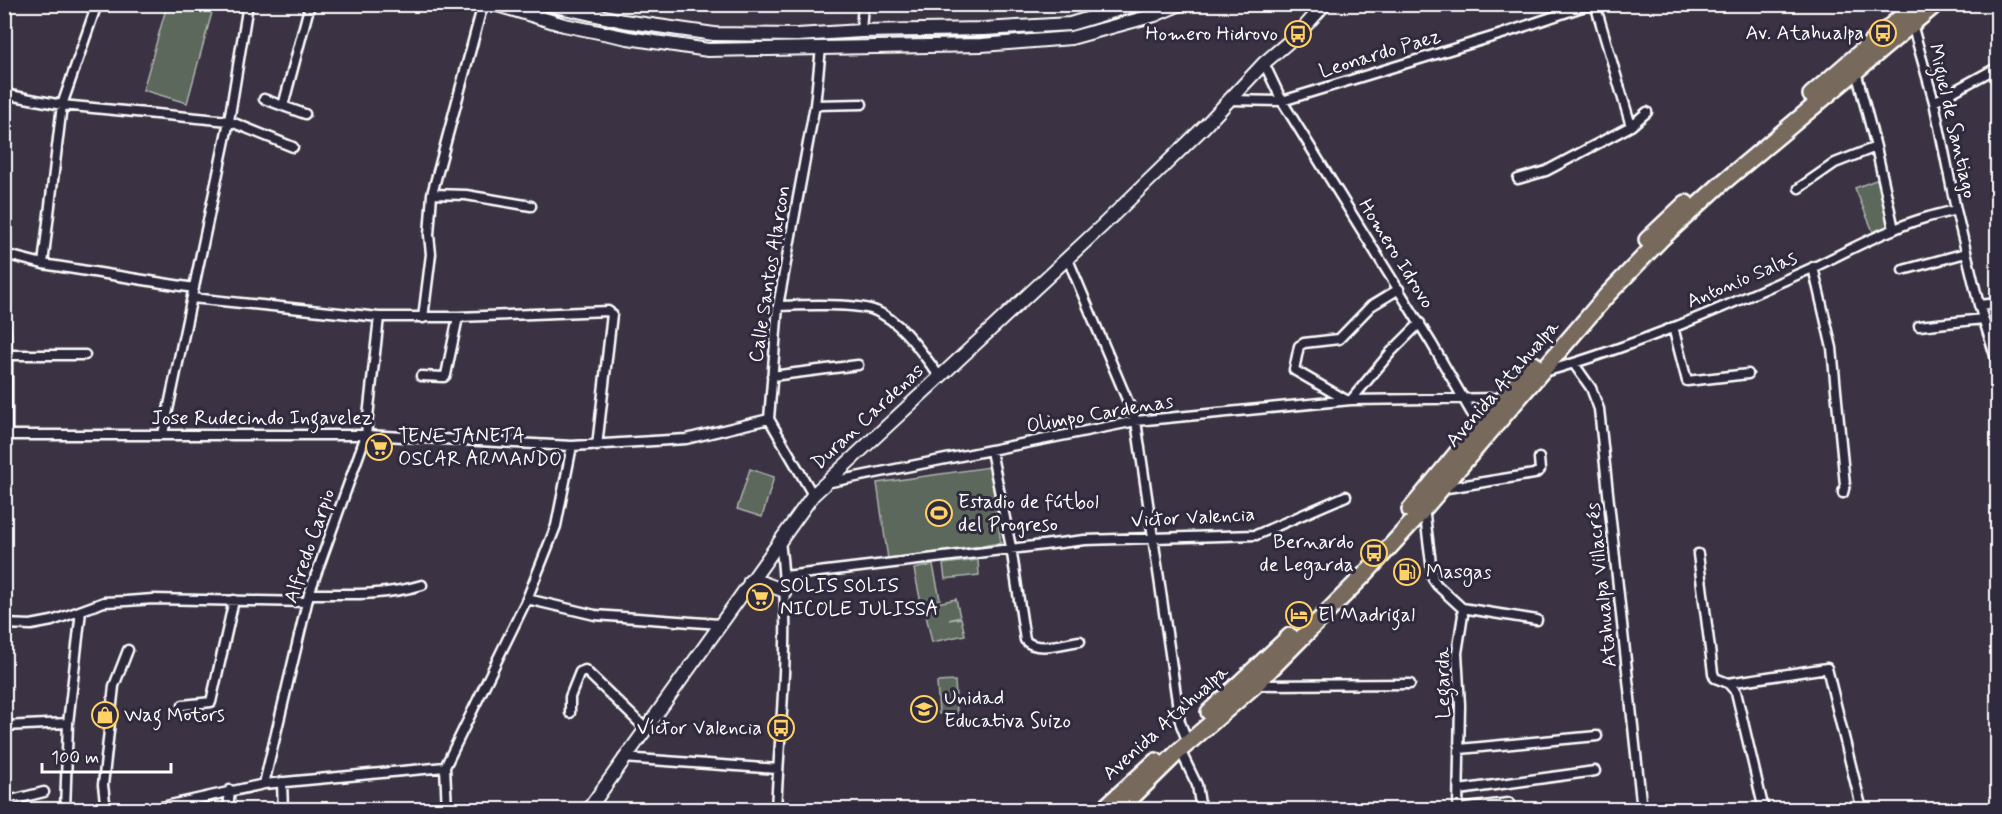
<svg xmlns="http://www.w3.org/2000/svg" width="2002" height="814" font-family="Mynerve,sans-serif">
<rect width="100%" height="100%" fill="#3b3343"/>
<filter id="ink" filterUnits="userSpaceOnUse"><feTurbulence type="fractalNoise" baseFrequency=".0167" numOctaves="2"/><feDisplacementMap in="SourceGraphic" scale="12" xChannelSelector="R" yChannelSelector="G"/><feConvolveMatrix kernelMatrix="1 2 1 2 8 2 1 2 1" color-interpolation-filters="sRGB"/></filter>
<g filter="url(#ink)">
<path fill="#5b675c" stroke="#adb3ae" stroke-width="1.5" d="M167,5h47l-27,98 -44,-13z
M1881,178l9,46 -16,10 -19,-46z
M990,467l11,76 -113,16 -11,-76z
M750,469l24,8 -12,40 -25,-8z
M978,560l1,15 -34,4 -2,-15z
M933,565l7,34 -19,4 -7,-34z
M956,599l4,18 -11,3 12,-2 4,17 -33,7 -8,-36z
M955,681l2,32 -18,1 -2,-32z"/>
<g fill="none" stroke-linecap="round" stroke-linejoin="round">
<defs>
<path id="street" d="M1912,24l22,78 22,108 23,95 19,60
M861,31l2,-27
M1264,63l18,38 150,243 47,82
M1856,71l20,76 18,82
M4,94l58,11 167,16 64,26
M264,99l19,7
M1230,100l52,1 220,-67 89,-30
M1934,102l64,-35
M815,105l47,-1
M305,114l-22,-8 27,-102
M1631,126l16,-14
M1518,179l28,-8 85,-45 -36,-122
M1799,188l36,-25 41,-16
M432,194l34,1 65,11
M4,254l39,10 151,24
M1067,257l69,164 44,301 5,13
M43,264l19,-159 35,-101
M1813,267l19,81 13,137 -2,8
M1903,270l63,-17
M192,298l187,19h79l150,-6 4,3 -15,132
M1979,305l19,-2
M778,306c21,-1 81,-3 98,5 28,12 46,43 64,66
M4,308l3,47v80
M423,318l8,-64 -2,-19 3,-41 51,-190
M1919,326l64,-7
M1673,327l14,54 61,-7
M7,355h78
M1574,364l17,24 8,21 43,401
M1544,372c92,-26 181,-65 268,-104 28,-13 54,-28 83,-39 19,-9 40,-14 61,-19
M421,376l23,1 2,-2 12,-58
M772,376l86,-11
M1346,400l-52,-30 5,-24 5,-3 35,-4 32,-33 28,-17
M1351,400l152,-2
M163,434l66,-313 19,-117
M4,435h362l206,11 114,-7 83,-20
M991,451l20,96 14,93c11,13 39,3 55,1
M826,483l310,-62 215,-21 40,-48 29,-29
M1441,489l93,-15 6,-4 -1,-12
M813,495l-44,-76 9,-113 37,-201 6,-57
M1424,508l9,71 4,6 25,23 1,7 -6,38 3,52 -2,105
M1698,554l15,119 2,5 13,5 8,9 28,118
M785,576l300,-36 171,-5 90,-39
M309,594c39,0 76,2 113,-9
M527,599l68,16 124,9
M1462,608l75,12
M4,624l27,1 21,-4 52,-19 22,-1 27,-2 154,3
M1728,683l99,-15 35,142
M1256,685l154,-1
M183,705l28,-3 23,-102
M570,713v-16l10,-25 5,-2 61,59
M4,726l64,-3
M1460,749l137,-13
M1180,750l17,35 4,25
M623,758l155,11
M282,782l1,28
M264,784l45,-190 57,-159 13,-118
M1459,790l136,-19
M4,802l40,-10
M1458,809l51,-6
M65,810l3,-87 13,-112
M106,810l-3,-25 11,-99 14,-36
M148,810l116,-26 181,-17
M228,810l2,-20
M447,810l-2,-43 82,-168 29,-73 16,-80
M776,810c4,-90 16,-180 4,-269
M1987,810l11,-3"/>
<path id="secondary" d="M494,4l70,21 64,13 80,12 274,-5 89,-7 84,-23 26,-11
M546,4l77,17 91,13 83,1 64,-4 123,-2 86,-5 67,-20
M750,581l13,2 22,8
M588,810l225,-315 289,-269 101,-98 61,-65 34,-29 27,-30"/>
<path id="highway" d="M1811,95l105,-91
M1647,240l39,-37
M1410,510l69,-84 55,-62
M1209,712l81,-76
M1102,810l54,-49
M1119,810l61,-60 75,-65 110,-111 51,-56 191,-223 55,-57 59,-54 215,-180"/>
</defs>
<use href="#street" stroke="#fff" stroke-width="13"/>
<use href="#secondary" stroke="#fff" stroke-width="16"/>
<use href="#highway" stroke="#fff" stroke-width="20"/>
<use href="#street" stroke="#2f2a3d" stroke-width="8"/>
<use href="#secondary" stroke="#2f2a3d" stroke-width="12"/>
<use href="#highway" stroke="#77695c" stroke-width="15"/>
</g>
</g>
<defs>
<symbol id="bus-ring" viewBox="-11 -11 22 22"><circle r="9.5" fill="#2f2a3d" stroke="#ffd166" stroke-width="1.5"/><path d="M-5-6H5V4H4V6H2V4H-2V6H-4V4H-5ZM-3.5-4V0h7V-4ZM-3.5 1.2v1.5H-2V1.2ZM2 1.2v1.5H3.5V1.2Z" fill="#ffd166"/></symbol>
<symbol id="supermarket-ring" viewBox="-11 -11 22 22"><circle r="9.5" fill="#2f2a3d" stroke="#ffd166" stroke-width="1.5"/><path d="M-6-5.5h2.5l.6 2H6L4.5 2H-2.5L-4.4-4H-6ZM-1.5 3.2a1.3 1.3 0 1 0 .1 0ZM3 3.2a1.3 1.3 0 1 0 .1 0Z" fill="#ffd166"/></symbol>
<symbol id="stadium-ring" viewBox="-11 -11 22 22"><circle r="9.5" fill="#2f2a3d" stroke="#ffd166" stroke-width="1.5"/><path d="M0-5a6.5 5 0 1 0 0 10a6.5 5 0 1 0 0-10ZM-3.5-1.8h7v3.6h-7Z" fill="#ffd166"/></symbol>
<symbol id="fuel-ring" viewBox="-11 -11 22 22"><circle r="9.5" fill="#2f2a3d" stroke="#ffd166" stroke-width="1.5"/><path d="M-5.5-6h7V0h2V4h1.3V-2.5L3-4.5l.8-.8L6-3V5H2.5V1h-1V6h-7ZM-4.2-4.7v3.2H.2V-4.7Z" fill="#ffd166"/></symbol>
<symbol id="hotel-ring" viewBox="-11 -11 22 22"><circle r="9.5" fill="#2f2a3d" stroke="#ffd166" stroke-width="1.5"/><path d="M-6-4.5h1.5V1H6V5H4.5V3h-9V5H-6ZM-4 0a1.8 1.8 0 1 1 3.6 0ZM.5 0V-2.5h3Q6-2.5 6 0Z" fill="#ffd166"/></symbol>
<symbol id="school-ring" viewBox="-11 -11 22 22"><circle r="9.5" fill="#2f2a3d" stroke="#ffd166" stroke-width="1.5"/><path d="M0-5L7-2L0 1L-7-2ZM-4 1L0 2.5L4 1V4Q0 6-4 4Z" fill="#ffd166"/></symbol>
<symbol id="shop-ring" viewBox="-11 -11 22 22"><circle r="9.5" fill="#2f2a3d" stroke="#ffd166" stroke-width="1.5"/><path d="M-5-2.5h2.3a2.7 3.5 0 0 1 5.4 0H5L5.5 6h-11ZM-1.5-2.5h3a1.5 2.3 0 0 0-3 0Z" fill="#ffd166"/></symbol>
</defs>
<g fill-rule="evenodd">
<use href="#bus-ring" x="1868" y="18" width="30" height="30"/>
<use href="#bus-ring" x="1283" y="19" width="30" height="30"/>
<use href="#supermarket-ring" x="364" y="432" width="30" height="30"/>
<use href="#stadium-ring" x="924" y="498" width="30" height="30"/>
<use href="#bus-ring" x="1359" y="538" width="30" height="30"/>
<use href="#fuel-ring" x="1392" y="557" width="30" height="30"/>
<use href="#supermarket-ring" x="745" y="582" width="30" height="30"/>
<use href="#hotel-ring" x="1284" y="600" width="30" height="30"/>
<use href="#school-ring" x="909" y="694" width="30" height="30"/>
<use href="#shop-ring" x="90" y="700" width="30" height="30"/>
<use href="#bus-ring" x="766" y="713" width="30" height="30"/>
</g>
<g text-anchor="middle" dominant-baseline="central" stroke-width="6" stroke-linejoin="round" paint-order="stroke">
<g font-size="20" fill="#fff" stroke="#2f2a3d" text-anchor="start">
<text x="1864" y="33" text-anchor="end">Av. Atahualpa</text>
<text x="1278" y="34" text-anchor="end">Homero Hidrovo</text>
<text x="398" y="436">TENE JANETA<tspan x="398" dy="23">OSCAR ARMANDO</tspan></text>
<text x="958" y="502">Estadio de fútbol<tspan x="958" dy="23">del Progreso</tspan></text>
<text x="1354" y="542" text-anchor="end">Bernardo<tspan x="1354" dy="23">de Legarda</tspan></text>
<text x="1426" y="572">Masgas</text>
<text x="780" y="586">SOLIS SOLIS<tspan x="780" dy="23">NICOLE JULISSA</tspan></text>
<text x="1318" y="615">El Madrigal</text>
<text x="944" y="698">Unidad<tspan x="944" dy="23">Educativa Suizo</tspan></text>
<text x="124" y="715">Wag Motors</text>
<text x="762" y="728" text-anchor="end">Víctor Valencia</text>
</g>
<g font-size="20" fill="#fff" stroke="#2f2a3d">
<text transform="translate(1380 54) rotate(-17)">Leonardo Paez</text>
<text transform="translate(1952 121) rotate(77)">Miguel de Santiago</text>
<text transform="translate(1396 254) rotate(58)">Homero Idrovo</text>
<text transform="translate(770 274) rotate(-81)">Calle Santos Alarcon</text>
<text transform="translate(1742 280) rotate(-23)">Antonio Salas</text>
<text transform="translate(1503 384) rotate(-49)">Avenida Atahualpa</text>
<text transform="translate(1100 414) rotate(-10)">Olimpo Cardenas</text>
<text transform="translate(868 417) rotate(-43)">Duran Cardenas</text>
<text x="262" y="418">Jose Rudecindo Ingavelez</text>
<text transform="translate(1193 518) rotate(-3)">Victor Valencia</text>
<text transform="translate(310 546) rotate(-71)">Alfredo Carpio</text>
<text transform="translate(1602 585) rotate(-96)">Atahualpa Villacrés</text>
<text transform="translate(1443 683) rotate(-90)">Legarda</text>
<text transform="translate(1166 723) rotate(-42)">Avenida Atahualpa</text>
</g>
</g>
<rect width="2002" height="814" fill="none" stroke="#2f2a3d" stroke-width="24"/>
<rect x="12" y="12" width="1978" height="790" fill="none" stroke="#fff" stroke-width="2" filter="url(#ink)"/>
<path d="M42 763v9h129v-9" fill="none" stroke="#ffffff" stroke-width="3"/>
<text x="51" y="763" font-size="18" fill="#ffffff" stroke="#2f2a3d" stroke-width="4.5" paint-order="stroke">100 m</text>
</svg>
